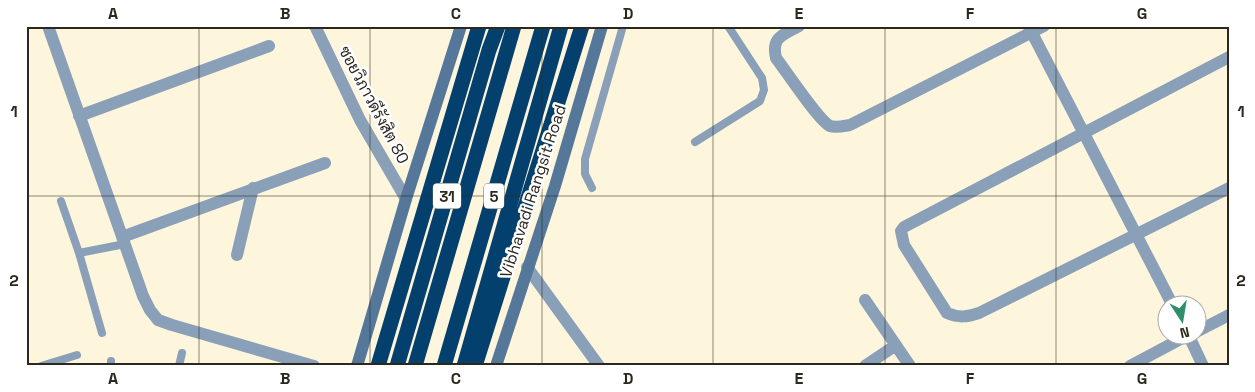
<svg xmlns="http://www.w3.org/2000/svg" width="1255" height="392" font-family="'Space Grotesk',Sarabun,sans-serif">
<rect width="100%" height="100%" fill="#fef5dd"/>
<g fill="none" stroke-linecap="round" stroke-linejoin="round">
<path stroke="#89a0b8" stroke-width="8" d="M695,142l65,-41 4,-11 -2,-12 -34,-52
M592,188l-7,-14v-15l38,-133
M61,201l18,52 23,80
M79,253l46,-9
M111,361v5
M41,366l36,-11
M179,366l3,-13"/>
<path stroke="#89a0b8" stroke-width="12" d="M48,26l95,270 7,14 8,10 14,5 142,41
M315,26l45,94 46,79
M799,26c-16,9 -28,11 -23,32 10,13 43,63 54,68 6,2 14,0 20,-1l194,-99
M1029,27l143,277
M1229,57l-325,170 -3,4 3,14 43,68c12,5 20,4 32,0l250,-125
M79,116l190,-70
M122,237l203,-74
M237,255l16,-67
M527,267l72,99
M865,300l45,66
M1198,331l31,-16
M1188,334l15,32
M865,366l31,-21
M1130,366l60,-32"/>
<path stroke="#579" stroke-width="12" d="M357,366l49,-167 55,-173
M496,366l59,-180 47,-160"/>
<path stroke="#04406e" stroke-width="15" d="M378,366l101,-340
M397,366l92,-316 9,-24
M415,366l99,-340
M444,366l99,-340
M464,366l97,-340
M475,366l107,-340"/>
</g>
<path fill="none" stroke="#2c281d" stroke-width="1" stroke-opacity="0.55" d="M199,26v340M370,26v340M542,26v340M713,26v340M885,26v340M1056,26v340M26,196h1203"/>
<g text-anchor="middle" dominant-baseline="central" stroke-width="5" stroke-linejoin="round" paint-order="stroke">
<g fill="#fff" stroke="#6b6861" stroke-width="1">
<rect x="433" y="183.5" width="28" height="25" rx="4"/>
<rect x="484" y="183.5" width="20" height="25" rx="4"/>
</g>
<g font-size="15" font-weight="bold" fill="#2c281d">
<text x="447" y="196">31</text>
<text x="494" y="196">5</text>
</g>
<g font-size="16" fill="#2c281d" stroke="#fff">
<text transform="translate(374 105) rotate(62)">ซอยวิภาวดีรังสิต 80</text>
<text transform="translate(533 191) rotate(-72)">Vibhavadi Rangsit Road</text>
</g>
</g>
<rect width="1255" height="392" fill="none" stroke="#ffffff" stroke-width="55"/>
<g transform="translate(1182 320) rotate(168)"><circle r="24" fill="#ffffff" stroke="#aba9a5"/>
<path d="M0-4L9 19L0 12L-9 19Z" fill="#2e906a"/>
<text y="-8" font-size="14" font-weight="bold" text-anchor="middle" fill="#2c281d">N</text>
</g>
<rect x="28" y="28" width="1200" height="336" fill="none" stroke="#2c281d" stroke-width="2"/>
<g font-size="16" text-anchor="middle" font-weight="bold" fill="#2c281d">
<text x="113" y="19">A</text>
<text x="285" y="19">B</text>
<text x="456" y="19">C</text>
<text x="628" y="19">D</text>
<text x="799" y="19">E</text>
<text x="970" y="19">F</text>
<text x="1142" y="19">G</text>
<text x="14" y="117">1</text>
<text x="1241" y="117">1</text>
<text x="14" y="286">2</text>
<text x="1241" y="286">2</text>
<text x="113" y="384">A</text>
<text x="285" y="384">B</text>
<text x="456" y="384">C</text>
<text x="628" y="384">D</text>
<text x="799" y="384">E</text>
<text x="970" y="384">F</text>
<text x="1142" y="384">G</text>
</g>
</svg>
